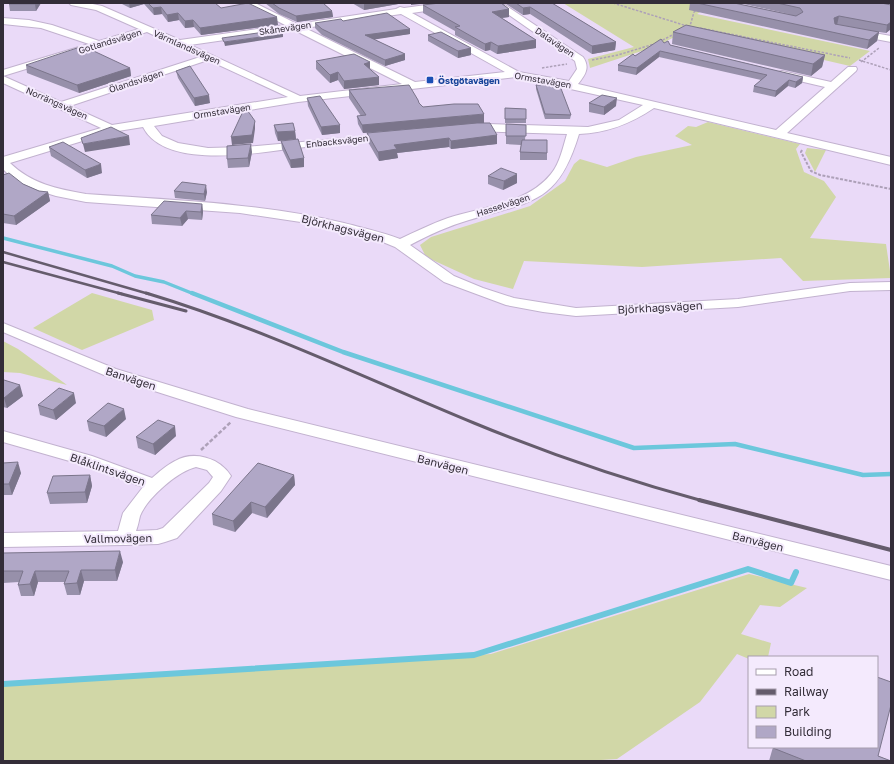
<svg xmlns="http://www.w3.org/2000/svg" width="894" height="764" font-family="'Golos Text',sans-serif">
<rect width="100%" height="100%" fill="#eadaf8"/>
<path fill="#d1d7a7" d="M563,3h141l8,2 -15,9 173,37 -20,15 -160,-37 -33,17 -67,22 -2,-9 46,-12z
M708,122l92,22 -4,5 8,23 20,9 12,16 -26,41 76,6 5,34 -88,3 -22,-23 -139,9 -118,-6 -11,28 -39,-10 -48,-22 -6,-12 11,-8 99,-31 35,-25 9,-17 6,-5 27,8 29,-10 56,-12 -17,-9 13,-10 8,1z
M807,148l19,2 -11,22 -10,-19z
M92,293l60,17 2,10 -72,30 -49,-22z
M3,341l15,8 49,36 -47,-12 -17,-1z
M749,574l58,14 -27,19 -20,-2 -19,29 30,9 -3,14h-19v2l-12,-5 -37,48 -83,57 -32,2h-582v-75l488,-32z"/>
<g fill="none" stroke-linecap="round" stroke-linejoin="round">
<path stroke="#6cc7dc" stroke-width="3.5" d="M3,238l109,28 23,10 29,6 30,12"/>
<path stroke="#6cc7dc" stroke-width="4.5" d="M192,293l151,59 291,96 101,-4 128,31 28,-1"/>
<path stroke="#6cc7dc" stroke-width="6" d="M3,684l471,-29 274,-86 43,14 5,-11"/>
<defs>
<path id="minor" d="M69,3h19l14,3 78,34 105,-15 -42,-22h12l42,21 99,-15 4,-2 4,1 37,-5h24l-5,3 -48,7 107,59 50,9 8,-12 -2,-8 -73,-51v-4l3,-1 78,52c7,10 3,17 -5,27l198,46 49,-43 -47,-11 -1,-2 1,-2 4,-1 49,11 17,-15h8l1,2 -1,2 -69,62 104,24v8l-237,-57c-24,16 -47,25 -75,26 -21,70 -47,67 -110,86 -21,6 -40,15 -59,25l44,31 29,12 31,10 62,10 162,-9 112,-16 41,-1v8l-41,1 -112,16 -162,9 -33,-4 -37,-7 -62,-23 -49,-35 -17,-7 -64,-16 -74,-11 -154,-11 -30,-6 -26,-8 -16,-8 -11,-11v-12l98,-29 -98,-45v-13l86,-26 -48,-16 -38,-4v-6l26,2 23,5 47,16 40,-12 -43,-19 -25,-5zM401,14l104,58 -90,10 -110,-54zM294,30l108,54 -102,12 -110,-51zM147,32l53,25 -139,45 -58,-26zM208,60l80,37 -176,28 -42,-19zM516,77l127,28 -24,15 -31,7 -99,-3 -22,2 -2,2 6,3 96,3c-4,13 -7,29 -16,40 -24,30 -69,33 -103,44 -17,6 -33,14 -48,21 -18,-7 -37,-11 -56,-16 -84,-20 -172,-23 -258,-29 -29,-5 -54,-10 -76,-31l102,-31 31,-5c22,43 114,26 153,21 31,-3 61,-6 92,-9l6,-3 -2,-2 -147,13 -37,1 -30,-5 -16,-7 -8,-10 144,-24z
M857,30l34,6v6l-37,-7 -2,-2z
M3,323l113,46 132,40 643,157v14l-655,-163 -132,-42 -101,-43z
M3,431l89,25 60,22c7,-6 15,-13 23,-17 19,-11 45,-3 56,15l-10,15 -44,47 -12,4 -7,2 -33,1 -122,2v-14l115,-2 5,-18 20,-26 -63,-23 -77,-22zM196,467l11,3 6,7 -4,6 -46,45 -6,2 -21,1c2,-5 3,-11 4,-15 7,-18 38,-45 56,-49z"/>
</defs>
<use href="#minor" stroke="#c2b2cf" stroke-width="2"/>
<path stroke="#ada0b8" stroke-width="1.5" stroke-dasharray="2.5 1.5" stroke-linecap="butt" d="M613,3l74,23
M688,27l2,-1 4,-14 3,-2
M700,28l150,30
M659,42l17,-9
M592,60l26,-5 36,-11
M859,60l32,10
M861,62l18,-14
M542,68l25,-4"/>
<path stroke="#ada0b8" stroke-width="2" stroke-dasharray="3 1.5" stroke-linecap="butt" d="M802,150l-1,2 10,19 9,4 71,14"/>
<path stroke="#ada0b8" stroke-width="2.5" stroke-dasharray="4 2" stroke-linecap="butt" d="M201,450l30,-28"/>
<use href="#minor" fill="#fff" fill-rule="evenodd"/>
<path stroke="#655c6c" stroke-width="2.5" d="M3,252l146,42
M3,262l119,32"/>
<path stroke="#655c6c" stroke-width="3" d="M118,293l68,18
M146,293c113,34 219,85 328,130 75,31 151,57 229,78"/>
<path stroke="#655c6c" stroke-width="4" d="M699,500l192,50"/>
</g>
<path fill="#9790aa" d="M41,3l-5,8h-26l-1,-7z
M120,3h95l6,5 57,17 -77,10 -7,-8 -9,1 -6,-8 -11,2 -6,-8 -8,1 -10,-11 -14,4z
M265,3h58l9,8 1,6 -36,5 -18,-8z
M352,3h52l-40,7z
M440,3h112l64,39 -1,8 -23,4 -62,-40 -7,1 -17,-11h-3l6,5v8l-7,1 34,22v8l-39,6 -7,-4 -5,1 -30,-16v-4l-32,-18v-8z
M690,3h44l59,12 -54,-12h142l10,2v24l-5,4 -7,-1 -2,9 -10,8 -178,-39z
M882,3h9v1z
M343,21l67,8v5l-37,5 32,15v6l-20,6 -63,-31 -7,-7v-5z
M673,32l152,23 -3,12 -11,9 -139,-32z
M428,35l43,13v7l-13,3 -30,-17z
M664,43l6,2 133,32 -1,6 -7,5 -7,-2 -13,11 -22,-5 1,-6 7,-6 -102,-23 -23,18 -18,-4v-6l17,-9z
M316,61l54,1v7l9,8v8l-35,4 -6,-9 -8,3 -14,-14z
M26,65l104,3 1,8 -52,17 -52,-20z
M176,71l34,32 -15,3 -17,-28z
M536,85l16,2 19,28 -1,4h-25l-9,-30z
M349,90l70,13 4,4 61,16h-6l19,12v9l-46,5 -2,-2 -52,6 1,5 -19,3 -11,-19 -1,-9 84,-8 -88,8 -5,-9 -1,-8h4l-12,-18z
M307,98l33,35 -18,2 -14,-29z
M589,103l27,3 -12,9 -15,-3z
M505,108l21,1v14h-21z
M506,124l20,1 -1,15h22v20h-27v-8l1,-7 -15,-1z
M274,125l21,6 1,8 -18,2 -3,-8z
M281,141l23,17v9l-13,1 -9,-19z
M49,147l53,26 -15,5 -36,-22z
M252,152l-3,15 -21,1 -1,-9z
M3,175l36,16 9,1 2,9 -34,24 -13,-2z
M488,176l29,7 -14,7 -15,-6z
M174,191l33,1 -2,9 -30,-3z
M202,204l1,8 -1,8 -14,-1 -6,7 -30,-2 -1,-9z
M3,381l20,15 -16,12 -4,-1z
M76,403l-20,17 -16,-5 -2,-10z
M126,419l-20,18 -17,-6 -2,-10z
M176,436l-21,19 -17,-7 -2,-11z
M3,463l18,10 -9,22h-9z
M90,475l2,11 -5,17 -37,1 -3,-11z
M294,475l1,10 -28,33 -15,-5 -17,19 -22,-7 -1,-11z
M3,553l120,9 -6,19h-33l-4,14h-13l-3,-11 1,-2h-27l-4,14h-13l-3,-11 1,-3 -16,1z
M773,747l105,9 13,5h-122z"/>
<path fill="#7b758b" d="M35,3h6l-5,8 -1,-7z
M129,3h15v1l-14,4z
M364,3h40l-40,7z
M411,3h19l-19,2z
M161,7l1,7 -8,1 -1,-7z
M530,7v7l-7,1v-7z
M509,9v8l-17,2v-7z
M332,11l1,6 -36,5 -1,-6z
M178,13l1,7 -11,2 -1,-7z
M839,16l-2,9 -4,1 1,-8z
M277,17l1,8 -77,10 -1,-7z
M891,19v10l-5,4 1,-8z
M193,20l1,7 -9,1v-7z
M410,29v5l-45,7v-6z
M879,32l-2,9 -10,8 2,-9z
M283,34v3l-58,9 -1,-4z
M536,40v8l-39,6 1,-8z
M491,42l-1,8 -5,1v-7z
M616,42l-1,8 -23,4v-8z
M471,48v7l-13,3v-7z
M660,51l-1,6 -23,18 1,-7z
M405,54v6l-20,6v-6z
M825,55l-3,12 -11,9 2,-12z
M370,62v8l-6,-6z
M130,68l1,8 -52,17 -2,-8z
M338,72v8l-8,3v-8z
M379,77v8l-35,4v-8z
M803,77l-1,6 -7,5 1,-6z
M789,80l-1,6 -13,11 1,-6z
M209,95l1,8 -15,3 -1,-8z
M617,98l-1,8 -12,9v-8z
M484,114v9l-121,10 -1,-8z
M255,121v8l-2,14 -21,2 -1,-8z
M340,125v8l-18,2 -1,-8z
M295,131l1,8 -18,2 -1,-9z
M497,135v9l-46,5v-8z
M129,136l1,9 -45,7 -2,-8z
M449,138v9l-52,6 1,5 -19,3 -1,-9 16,-7z
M251,144l1,8 -3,15 -1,-9z
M304,158v9l-13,1 -1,-8z
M101,164l1,9 -15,5 -2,-8z
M517,174v9l-14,7 1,-9z
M206,185l1,7 -2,9 -1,-7z
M48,192l2,9 -34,24 -2,-9z
M202,204l1,8 -1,8 -1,-8z
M186,211l2,8 -6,7 -2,-8z
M20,385l3,11 -16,12 -3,-10z
M74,393l2,10 -20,17 -3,-10z
M124,409l2,10 -20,18 -2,-11z
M175,426l1,10 -21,19 -2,-11z
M18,462l3,11 -9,22 -3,-11z
M90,475l2,11 -5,17 -2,-11z
M294,475l1,10 -28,33 -2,-11z
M251,502l1,11 -17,19 -2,-11z
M120,551l3,11 -6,19 -2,-11z
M81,570l3,11 -4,14 -3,-12z
M35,571l3,11 -4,14 -4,-12z"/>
<path fill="#b0a7c6" stroke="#7b758b" d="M9,3h26v1h-26z
M148,3h67l6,5 27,-5 29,14 -77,11 -7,-8 -8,1 -7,-8 -11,2 -6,-8 -8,1z
M272,3h51l9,8 -36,5 -17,-8z
M440,3h61l8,6 -17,3 44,28 -38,6 -7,-4 -6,2 -30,-17 5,-1 -37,-21z
M516,3h36l64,39 -24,4 -62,-39 -7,1z
M697,3h37l62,13 7,-4 -3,-4 -23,-5h104l10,2v17l-4,3 -48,-9 -5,2 1,6 44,8 -10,8z
M387,13l23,16 -45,6 40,19 -20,6 -63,-31 -7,-6 26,-4 2,2z
M686,25l139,30 -12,9 -140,-32z
M279,30l4,4 -59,8 -2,-4z
M441,32l30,16 -13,3 -30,-16z
M661,39l3,4 4,-2 2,4 133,32 -7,5 -7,-2 -13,11 -22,-5 13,-11 -107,-24 -23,17 -19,-3 15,-11 2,2z
M83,46l47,22 -53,17 -51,-20z
M354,54l16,8 -6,2 15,13 -35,4 -6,-9 -8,3 -14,-14z
M190,66l19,29 -15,3 -18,-27z
M409,85l9,15 1,3 4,4 31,-3h24l6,10 -122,11 -5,-9 9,-1 -17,-25z
M536,85h15l1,2 8,-1 11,29 -26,-1z
M602,95l15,3 -13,9 -15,-4z
M320,96l20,29 -19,2 -14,-29z
M245,107l10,14 -3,14 -21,2z
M505,108l21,1v10h-21z
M293,123l2,8 -18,1 -3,-7z
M477,123h13l7,12 -46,6 -2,-3 -55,7 3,4 -19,3 -11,-19z
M506,124l20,1v11h-20z
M111,127l18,9 -46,8 -2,-6z
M298,139l6,19 -14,2 -9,-19z
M522,140h25v13l-27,-1z
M63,142l38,22 -16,6 -36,-23z
M251,144l-3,14 -21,1v-13z
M501,168l16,6 -13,7 -16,-5z
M9,173l14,11 16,7 9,1 -34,24 -11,-2v-39z
M182,182l24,3 -2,9 -30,-3z
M164,201l38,3 -1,8 -15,-1 -6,7 -29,-3z
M4,380l16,5 -16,13 -1,-1v-16z
M59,388l15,5 -21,17 -15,-5z
M108,403l16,6 -20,17 -17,-5z
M158,420l17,6 -22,18 -17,-7z
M18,462l-9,22h-6v-21z
M258,463l36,12 -29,32 -14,-5 -18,19 -21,-7z
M90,475l-5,17 -38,1 6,-17z
M120,551l-5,19h-34l-4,13 -13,1 5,-13h-34l-5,13 -12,1 5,-14h-20v-18z
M877,677l14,5v23l-13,51 13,5h-85l-33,-13v-1h104z"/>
<rect fill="#1a4fb4" stroke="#f4eafd" stroke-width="1.5" x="426" y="76" width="8" height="8" rx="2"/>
<g text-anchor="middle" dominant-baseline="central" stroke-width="4" stroke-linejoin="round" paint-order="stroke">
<g font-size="9" fill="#332d38" stroke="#f4eafd">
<text transform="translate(285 28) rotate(-8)">Skånevägen</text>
<text transform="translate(110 41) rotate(-17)">Gotlandsvägen</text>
<text transform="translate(555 42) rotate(34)">Dalavägen</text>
<text transform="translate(187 47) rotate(24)">Värmlandsvägen</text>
<text transform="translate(543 80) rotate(10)">Ormstavägen</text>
<text transform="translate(136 81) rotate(-18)">Ölandsvägen</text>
<text transform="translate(57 103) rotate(24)">Norrängsvägen</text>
<text transform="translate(222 111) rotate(-9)">Ormstavägen</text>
<text transform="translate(337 141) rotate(-6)">Enbacksvägen</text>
<text transform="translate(503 205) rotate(-18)">Hasselvägen</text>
</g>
<g font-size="9" font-weight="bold" fill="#164399" stroke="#f4eafd" text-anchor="start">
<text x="438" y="80">Östgötavägen</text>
</g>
<g font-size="11" fill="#332d38" stroke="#f4eafd">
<text transform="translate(343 228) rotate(14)">Björkhagsvägen</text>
<text transform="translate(660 307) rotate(-3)">Björkhagsvägen</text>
<text transform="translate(131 378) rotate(18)">Banvägen</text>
<text transform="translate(443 464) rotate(14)">Banvägen</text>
<text transform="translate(108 469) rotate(19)">Blåklintsvägen</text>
<text transform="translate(118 538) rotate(-1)">Vallmovägen</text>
<text transform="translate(758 541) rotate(14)">Banvägen</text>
</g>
</g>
<rect width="894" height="764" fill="none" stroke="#332d38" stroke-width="8"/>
<rect x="748" y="656" width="130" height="92" fill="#f4eafd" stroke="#a79eae"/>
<rect x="756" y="669" width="20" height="6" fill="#ffffff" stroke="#a79eae"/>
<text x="784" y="676" font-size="12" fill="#332d38">Road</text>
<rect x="756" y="689" width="20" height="6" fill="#655c6c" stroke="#a79eae"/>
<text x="784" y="696" font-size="12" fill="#332d38">Railway</text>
<rect x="756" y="706" width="20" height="12" fill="#d1d7a7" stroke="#a79eae"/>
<text x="784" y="716" font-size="12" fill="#332d38">Park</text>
<rect x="756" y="726" width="20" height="12" fill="#b0a7c6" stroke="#a79eae"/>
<text x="784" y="736" font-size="12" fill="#332d38">Building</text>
</svg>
